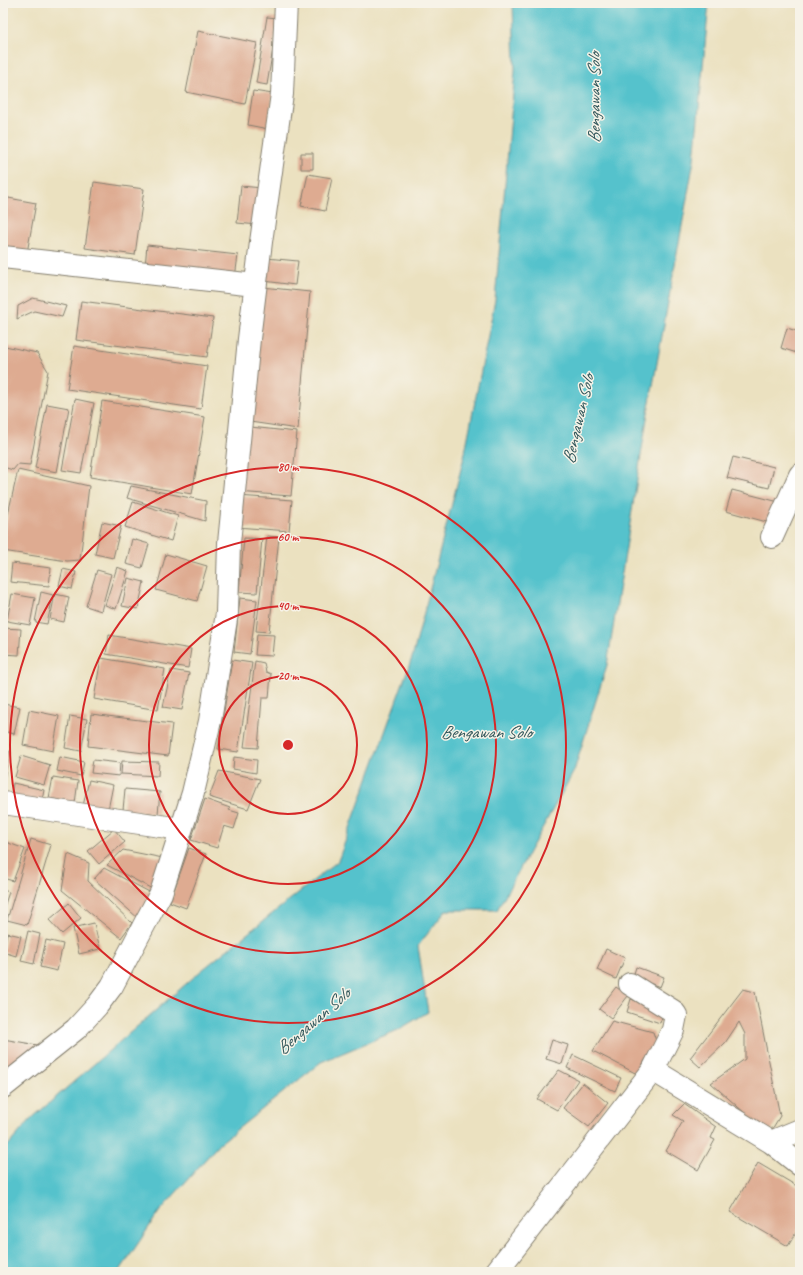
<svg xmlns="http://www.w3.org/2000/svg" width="803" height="1275" font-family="Caveat,sans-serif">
<rect width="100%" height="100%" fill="#f7f3e8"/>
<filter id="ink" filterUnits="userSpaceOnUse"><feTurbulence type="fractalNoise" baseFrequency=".025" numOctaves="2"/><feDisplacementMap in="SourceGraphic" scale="8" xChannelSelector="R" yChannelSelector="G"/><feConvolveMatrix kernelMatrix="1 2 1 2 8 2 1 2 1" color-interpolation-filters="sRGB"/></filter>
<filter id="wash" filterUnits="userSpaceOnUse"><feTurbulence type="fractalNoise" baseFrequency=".012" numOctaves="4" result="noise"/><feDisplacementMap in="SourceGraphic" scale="16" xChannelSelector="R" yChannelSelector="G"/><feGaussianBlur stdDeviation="0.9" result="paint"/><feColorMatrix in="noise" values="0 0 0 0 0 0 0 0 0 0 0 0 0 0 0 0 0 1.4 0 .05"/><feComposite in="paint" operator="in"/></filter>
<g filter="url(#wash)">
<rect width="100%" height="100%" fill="#ebe1c0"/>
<path fill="#55c2cc" stroke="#386f74" d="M513,3h196l-15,157 -47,258 -40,247 -33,106 -77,139h-51l-28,36 10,66 -30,18 -77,32 -102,82 -60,68 -40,60h-116v-121l29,-33 170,-148 136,-109 75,-206 51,-198 31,-157 20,-230z"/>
<g id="blocks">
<path fill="#deab91" d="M267,17l11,1 -11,67 -11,-2z
M198,31l59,12 -12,61 -59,-12z
M253,91l20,3 -5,35 -20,-4z
M301,153h12v16h-12z
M308,174l24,4 -7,33 -24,-5z
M94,182l50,7 -9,66 -50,-7z
M241,186l21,2 -4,37 -21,-2z
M3,197l33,6 -9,50 -24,-4z
M147,245l91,10 -3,23 -90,-11z
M266,258l32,3 -3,24 -31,-4z
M262,287l48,5 -12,137 -48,-7z
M33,298l33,8 -4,11 -28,-6 -17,8 1,-13z
M81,301l132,17 -6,39 -131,-17z
M787,328l13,4v22l-19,-6z
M5,346l32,7 11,18 -18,94 -12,-1 -5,6 -10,-3v-110z
M74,346l133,20 -6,43 -134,-20z
M75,399l19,4 -13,70 -19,-3z
M102,401l103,16 -13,77 -102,-17z
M47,404l22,4 -12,64 -22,-4z
M241,426l56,6 -6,64 -54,-4z
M733,457l41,10 -5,21 -42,-10z
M18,470l71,16 -9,74 -13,1 -64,-10v-15z
M131,486l75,15 -1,20 -78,-23z
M732,490l47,12 -5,22 -48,-13z
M238,496l54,4 -3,31 -53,-4z
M133,502l45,14 -7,25 -46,-14z
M102,522l19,4 -8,32 -18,-4z
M267,536l12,1 -10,95 -13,-1z
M244,538l18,1 -5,54 -18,-1z
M132,539l17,5 -7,24 -16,-4z
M166,554l41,12 -10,35 -41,-11z
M12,563l39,5 -2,18 -39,-4z
M117,567l11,4 -12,38 -11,-4z
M63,569l13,3 -4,17 -13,-3z
M97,570l14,4 -10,37 -15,-5z
M128,578l16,4 -6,27 -16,-3z
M41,592l12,3 -6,29 -12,-2z
M12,594l23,4 -5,27 -23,-4z
M55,594l14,3 -5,25 -14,-3z
M240,598l17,2 -7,54 -16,-2z
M3,628l18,1 -2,26 -16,-1z
M257,634l17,1 -2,21 -17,-1z
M109,635l82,14 -3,19 -82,-14z
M101,658l64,11 -7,41 -64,-11z
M232,660l20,3 -14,89 -20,-3z
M255,661l9,2 2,9 5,2 -2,24h-7l-4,50 -14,-1z
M171,670l18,3 -7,37 -19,-3z
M3,704l17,3 -6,27 -11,-3z
M29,710l30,6 -6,35 -30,-6z
M91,714l81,10 -4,32 -80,-10z
M70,716l17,3 -6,32 -16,-3z
M3,749l6,2 -5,29h-1z
M21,756l29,9 -6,20 -29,-8z
M60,757l24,5 -3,14 -24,-5z
M234,757l23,3 -1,13 -23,-4z
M93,760l27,3 -1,13 -28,-3z
M122,761l37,1 -1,14 -37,-2z
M219,771l41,8 -12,30 -39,-12z
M53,777l25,4 -3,22 -26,-5z
M89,780l24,5 -5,25 -25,-4z
M13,783l31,7 -3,16 -31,-7z
M125,789l35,3 -2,22 -35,-4z
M205,799l25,9 -1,2 10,3 -5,16 -10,-3 -7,22 -26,-8z
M114,829l11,13 -26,22 -11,-13z
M31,839l20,6 -24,80 -20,-5z
M3,841l22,8 -12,32 -10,-3z
M189,848l17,6 -20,54 -16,-6z
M123,850l45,9 -12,32 -49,-26z
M68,854l21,9 -1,18 44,42 -11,15 -59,-48z
M104,868l51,27 -16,24 -45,-40z
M3,890l6,2 -6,18z
M69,903l12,15 -19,16 -13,-14z
M94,923l6,26 -21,5 -6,-26z
M28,931l12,3 -6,30 -13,-3z
M7,933l14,3 -5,20 -13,-4z
M46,940l17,4 -6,27 -17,-4z
M606,949l19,9 -9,21 -19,-9z
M636,967l28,10 -4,10 -27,-10z
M616,987l12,9 -17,22 -12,-9z
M743,989l12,3 25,124 -9,15 -16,-9 -44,-39 34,-24v-25l-6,-12 -14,21 -25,24 -10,-9z
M631,999l33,12 -4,12 -33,-11z
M612,1021l41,11 3,9 -19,33 -44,-23z
M3,1039l40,7 -40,31z
M552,1040l16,5 -6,19 -16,-5z
M573,1055l48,23 -6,13 -48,-23z
M559,1070l19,10 -21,30 -20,-11z
M583,1083l25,20 -19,24 -26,-19z
M684,1104l32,23 -5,11 4,2 -17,30 -32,-19 17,-30 -10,-6z
M758,1163l42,25v38l-12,20 -58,-34z"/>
</g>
</g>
<g filter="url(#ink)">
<use href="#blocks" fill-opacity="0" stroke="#847e6e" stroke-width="1"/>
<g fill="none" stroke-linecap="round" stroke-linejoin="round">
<defs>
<path id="minor" d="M3,257l252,28
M772,537l28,-62
M3,803l178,26
M630,984l43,27 3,4 -3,15 -20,40
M3,1087l73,-58 21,-23 15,-20 49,-93 32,-100 17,-72 17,-108 2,-70 20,-204 12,-97 21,-148 4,-91
M771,1142l29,23
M496,1272l157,-202 118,72 29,-12"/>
</defs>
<use href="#minor" stroke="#847e6e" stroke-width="24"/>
<use href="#minor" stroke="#fff" stroke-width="22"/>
</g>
</g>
<g fill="none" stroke="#d62828" stroke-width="2">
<circle cx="288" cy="745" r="69"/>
<circle cx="288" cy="745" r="139"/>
<circle cx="288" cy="745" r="208"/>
<circle cx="288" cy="745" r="278"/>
</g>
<g text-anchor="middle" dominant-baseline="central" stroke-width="3" stroke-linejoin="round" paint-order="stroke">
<g font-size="18" font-style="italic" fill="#30565a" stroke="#f7f3e8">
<text transform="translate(594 98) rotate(-90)">Bengawan Solo</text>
<text transform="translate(578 419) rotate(-77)">Bengawan Solo</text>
<text x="486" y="732">Bengawan Solo</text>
<text transform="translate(313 1021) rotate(-41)">Bengawan Solo</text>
</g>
</g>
<circle cx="288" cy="745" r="6" fill="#d62828" stroke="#f7f3e8" stroke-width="2"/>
<g font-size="12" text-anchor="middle" font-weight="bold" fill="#d62828" stroke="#f7f3e8" stroke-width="3" stroke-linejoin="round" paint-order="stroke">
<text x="288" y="471">80 m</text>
<text x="288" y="541">60 m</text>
<text x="288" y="610">40 m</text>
<text x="288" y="680">20 m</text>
</g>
<rect width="803" height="1275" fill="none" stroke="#f7f3e8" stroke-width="16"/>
</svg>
